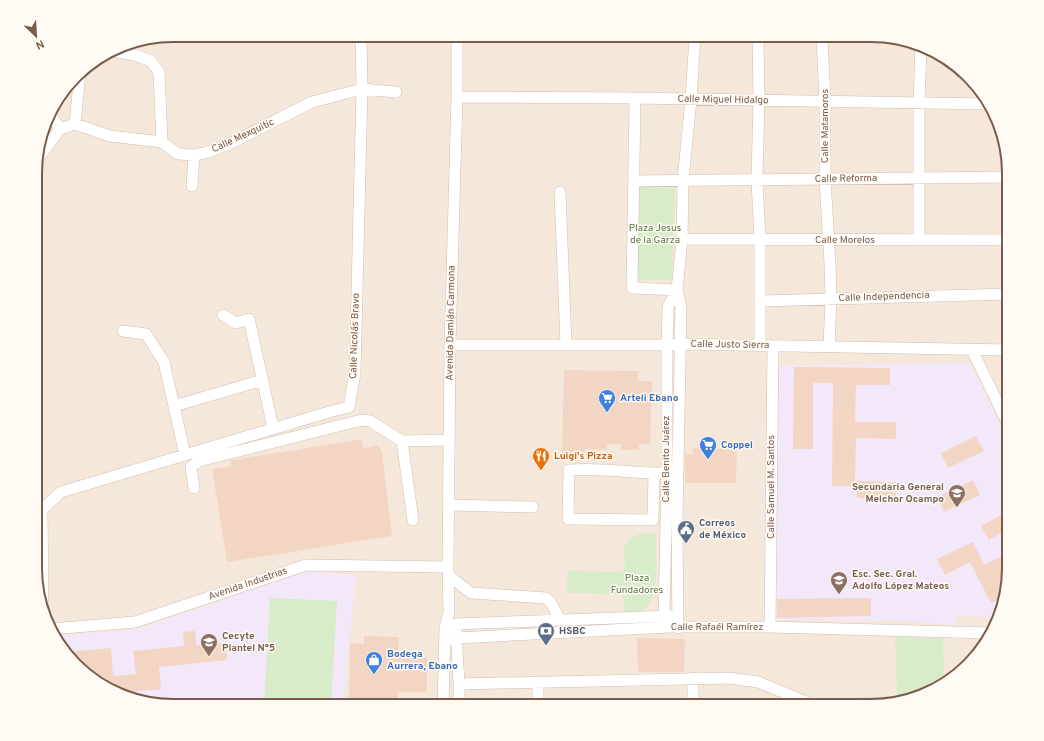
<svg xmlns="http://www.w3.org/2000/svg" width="1044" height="741" font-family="Overpass,sans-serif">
<rect width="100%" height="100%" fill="#fdf6ec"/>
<path fill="#f5e8da" d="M173,35h706l36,7 40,21 40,49 14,53v411l-7,36 -21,40 -49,40 -61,14h-706l-36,-7 -76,-62 -17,-52v-429l13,-44 33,-43 39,-24z"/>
<path fill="#f3e8fa" d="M969,363l40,77v136l-7,36 -5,9 -2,-4 -37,-1 -4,9 -53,-4 -128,-1 4,-51 2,-203z
M309,571l47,4 -13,131h-178l-36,-7 -40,-21 -36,-42 84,-7z"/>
<path fill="#d8ecc9" d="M638,187l37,1 -3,92h-36z
M656,533c0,17 4,65 -11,76 -6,4 -14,4 -21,3v-13l-3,-4 -4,-1 -51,-1 2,-22 53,1 4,-4 -1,-21c8,-15 17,-13 32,-14z
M270,598l67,3 -6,105h-67z
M895,637l48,1 1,42 1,1 -13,11 -61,14h-16v-9h42z"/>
<path fill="#f3d5c3" d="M794,367l96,1v17h-34l-1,37h41v17l-40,-1 -1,48h-23l1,-103h-20v66h-20z
M564,370l74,1v10h14l-2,63h-11v6h-18v-6h-14v6l-21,-1 -2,5h-22z
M976,436l8,15 -36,17 -7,-15z
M362,439l1,9 15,-3 4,7 10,84 -165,26 -15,-93 19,-3 -1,-6h2z
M729,441h8l-1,42h-51v-28h8v-7l36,1z
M973,480l7,15 -36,17 -7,-15z
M857,481l40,1 -1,17 -39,-1z
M1005,513l4,7v27l-8,-14 -12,7 -8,-14z
M973,542l11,23 25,-12v23l-4,20 -14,7 -21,-41 -25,13 -8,-16z
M871,598v18l-94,2v-19z
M195,631l1,14 30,-2 1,17 -68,7 2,22 -43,4 -29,-15 -1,-2 -1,-10 -7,1 -13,-15 44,-4 2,28 23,-2 -3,-23 51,-5 -1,-14z
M364,636l35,1 -1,20h29v35h-29v14l-49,-1 1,-62 14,1z
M637,638l48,1 -1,33h-46z"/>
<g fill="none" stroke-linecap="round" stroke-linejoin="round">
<defs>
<path id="minor" d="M531,35l356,2
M758,35l1,65 -2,80 3,59v107
M822,37l3,64v78l5,84 1,36 -2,48
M112,51l23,4 16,6 8,11 3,70
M457,97l178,1 353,6
M635,98l-3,190 45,2
M49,112l11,17
M75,124l5,-52
M36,160l5,-5 19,-26 15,-5 35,12 52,6 16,12 16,1 11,-2 26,-10 81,-41 50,-13 34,3
M634,181l375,-4
M192,186l2,-31
M560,192l6,153
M682,239l327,1
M919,240v-137l2,-58
M677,290l4,17 -4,217 1,104
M760,301l249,-7
M223,315l13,8 13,-4 24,109
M123,331l23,3 18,28 21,93
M450,345h217l12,-1 330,6
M972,350l37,76
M174,406l89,-26
M402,441l11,79
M654,473l-1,47 -85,-1 1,-49c33,-3 65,4 98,3
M194,488l-3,-21 8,-6 163,-41 8,1 32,20 47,-1
M36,502l6,8 1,97
M448,505l85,2
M42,510l19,-18 268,-80 20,-5 6,-34 7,-284 -1,-54
M448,575l23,18 75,5 5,5 9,17
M445,627l10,-3 216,-8
M670,627l-6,-10 3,-144v-128l1,-38 9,-17 5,-51 1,-58 8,-82 4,-63
M770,627l3,-281
M51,629l84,-7 171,-57 142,2
M456,632l3,52v22
M445,640l12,-2 213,-11h100l221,6
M459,684l270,-6 29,4 58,24
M443,706l2,-79 4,-15 -1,-45 2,-222 7,-248v-62
M538,706v-24
M693,706v-28"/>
</defs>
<use href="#minor" stroke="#d1beb0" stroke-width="12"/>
<use href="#minor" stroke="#fff" stroke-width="11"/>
</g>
<defs>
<symbol id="supermarket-pin" viewBox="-11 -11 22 30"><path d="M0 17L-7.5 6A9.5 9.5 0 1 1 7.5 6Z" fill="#3f7fe0" stroke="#fffaf3"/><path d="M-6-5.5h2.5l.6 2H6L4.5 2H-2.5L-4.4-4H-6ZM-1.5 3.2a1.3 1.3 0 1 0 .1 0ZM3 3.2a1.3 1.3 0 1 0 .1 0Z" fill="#fff"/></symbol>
<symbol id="restaurant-pin" viewBox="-11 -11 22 30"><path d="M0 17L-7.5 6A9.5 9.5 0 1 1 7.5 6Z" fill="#e8710a" stroke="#fffaf3"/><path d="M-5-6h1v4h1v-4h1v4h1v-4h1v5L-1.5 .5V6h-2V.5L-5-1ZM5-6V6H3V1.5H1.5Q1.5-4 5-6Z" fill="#fff"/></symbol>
<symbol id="school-pin" viewBox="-11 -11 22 30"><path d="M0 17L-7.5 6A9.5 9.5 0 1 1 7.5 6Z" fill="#8d6e63" stroke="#fffaf3"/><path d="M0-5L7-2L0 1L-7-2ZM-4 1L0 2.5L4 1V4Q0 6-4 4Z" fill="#fff"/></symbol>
<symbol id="civic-pin" viewBox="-11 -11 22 30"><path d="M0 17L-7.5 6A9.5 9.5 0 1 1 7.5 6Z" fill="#5c6f8a" stroke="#fffaf3"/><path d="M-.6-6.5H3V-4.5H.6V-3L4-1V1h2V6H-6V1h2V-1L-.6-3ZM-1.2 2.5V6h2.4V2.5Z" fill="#fff"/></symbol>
<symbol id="bank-pin" viewBox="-11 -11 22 30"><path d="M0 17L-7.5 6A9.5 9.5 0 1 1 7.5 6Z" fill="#5c6f8a" stroke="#fffaf3"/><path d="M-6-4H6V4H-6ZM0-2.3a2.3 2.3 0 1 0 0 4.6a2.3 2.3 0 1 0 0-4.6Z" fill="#fff"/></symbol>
<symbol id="university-pin" viewBox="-11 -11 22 30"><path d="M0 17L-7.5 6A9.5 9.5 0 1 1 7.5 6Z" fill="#8d6e63" stroke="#fffaf3"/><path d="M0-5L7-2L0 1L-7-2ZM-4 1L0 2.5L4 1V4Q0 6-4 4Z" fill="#fff"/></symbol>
<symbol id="shop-pin" viewBox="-11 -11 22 30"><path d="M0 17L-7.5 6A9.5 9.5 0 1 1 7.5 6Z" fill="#3f7fe0" stroke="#fffaf3"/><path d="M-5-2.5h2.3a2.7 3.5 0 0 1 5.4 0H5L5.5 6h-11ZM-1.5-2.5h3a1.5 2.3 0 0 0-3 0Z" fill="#fff"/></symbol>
</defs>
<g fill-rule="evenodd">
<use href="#supermarket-pin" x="597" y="388" width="20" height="27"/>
<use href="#supermarket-pin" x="698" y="435" width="20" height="27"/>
<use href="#restaurant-pin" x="531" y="446" width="20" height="27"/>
<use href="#school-pin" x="947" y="483" width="20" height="27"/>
<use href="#civic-pin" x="676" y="519" width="20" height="27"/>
<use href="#school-pin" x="829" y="570" width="20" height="27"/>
<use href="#bank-pin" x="536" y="621" width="20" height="27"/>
<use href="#university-pin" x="199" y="632" width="20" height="27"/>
<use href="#shop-pin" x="364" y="650" width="20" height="27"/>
</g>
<g text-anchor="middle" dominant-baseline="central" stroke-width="3" stroke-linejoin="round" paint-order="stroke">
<g font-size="10" fill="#7a5c4d" stroke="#fffaf3">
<text transform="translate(723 100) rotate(1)">Calle Miguel Hidalgo</text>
<text transform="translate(825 126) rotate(-90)">Calle Matamoros</text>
<text transform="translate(243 136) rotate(-25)">Calle Mexquitic</text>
<text transform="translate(846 179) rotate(-1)">Calle Reforma</text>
<text x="845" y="240">Calle Morelos</text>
<text transform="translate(884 297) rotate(-2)">Calle Independencia</text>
<text transform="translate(451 323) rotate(-89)">Avenida Damián Carmona</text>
<text transform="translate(355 336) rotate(-88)">Calle Nicolás Bravo</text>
<text transform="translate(730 345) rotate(1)">Calle Justo Sierra</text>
<text transform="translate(666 459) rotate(-90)">Calle Benito Juárez</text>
<text transform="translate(771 487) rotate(-90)">Calle Samuel M. Santos</text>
<text transform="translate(248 584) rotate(-19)">Avenida Industrias</text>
<text x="717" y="627">Calle Rafaél Ramírez</text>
</g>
<g font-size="10" fill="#537a41" stroke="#fffaf3">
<text x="655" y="228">Plaza Jesus<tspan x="655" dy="12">de la Garza</tspan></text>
<text x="637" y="578">Plaza<tspan x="637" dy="12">Fundadores</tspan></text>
</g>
<g font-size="10" font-weight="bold" fill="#366cbe" stroke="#fffaf3" text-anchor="start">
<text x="620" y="398">Arteli Ebano</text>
<text x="721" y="445">Coppel</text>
<text x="387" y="654">Bodega<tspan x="387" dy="12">Aurrera, Ebano</tspan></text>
</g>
<g font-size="10" font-weight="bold" fill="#c56008" stroke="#fffaf3" text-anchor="start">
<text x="554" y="456">Luigi's Pizza</text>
</g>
<g font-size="10" font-weight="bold" fill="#785e54" stroke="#fffaf3" text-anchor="start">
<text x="944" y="487" text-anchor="end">Secundaria General<tspan x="944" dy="12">Melchor Ocampo</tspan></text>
<text x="852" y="574">Esc. Sec. Gral.<tspan x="852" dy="12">Adolfo López Mateos</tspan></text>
<text x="222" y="636">Cecyte<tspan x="222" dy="12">Plantel N°5</tspan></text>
</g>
<g font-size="10" font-weight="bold" fill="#4e5e75" stroke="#fffaf3" text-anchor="start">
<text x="699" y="523">Correos<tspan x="699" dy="12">de México</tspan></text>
<text x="559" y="631">HSBC</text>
</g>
</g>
<path d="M0 0H1044V741H0ZM173 42H871A131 131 0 0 1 1002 173V568A131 131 0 0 1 871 699H173A131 131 0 0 1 42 568V173A131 131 0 0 1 173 42Z" fill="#fffaf3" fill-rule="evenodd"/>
<path fill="none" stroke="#7a5c4d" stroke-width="2" d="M173 42H871A131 131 0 0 1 1002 173V568A131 131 0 0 1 871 699H173A131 131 0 0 1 42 568V173A131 131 0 0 1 173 42Z"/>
<g transform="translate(36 36) rotate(155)" stroke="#fffaf3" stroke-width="3" paint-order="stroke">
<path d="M0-3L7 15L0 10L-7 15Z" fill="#7a5c4d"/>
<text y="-6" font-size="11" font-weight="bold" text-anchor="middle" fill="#7a5c4d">N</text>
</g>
</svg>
